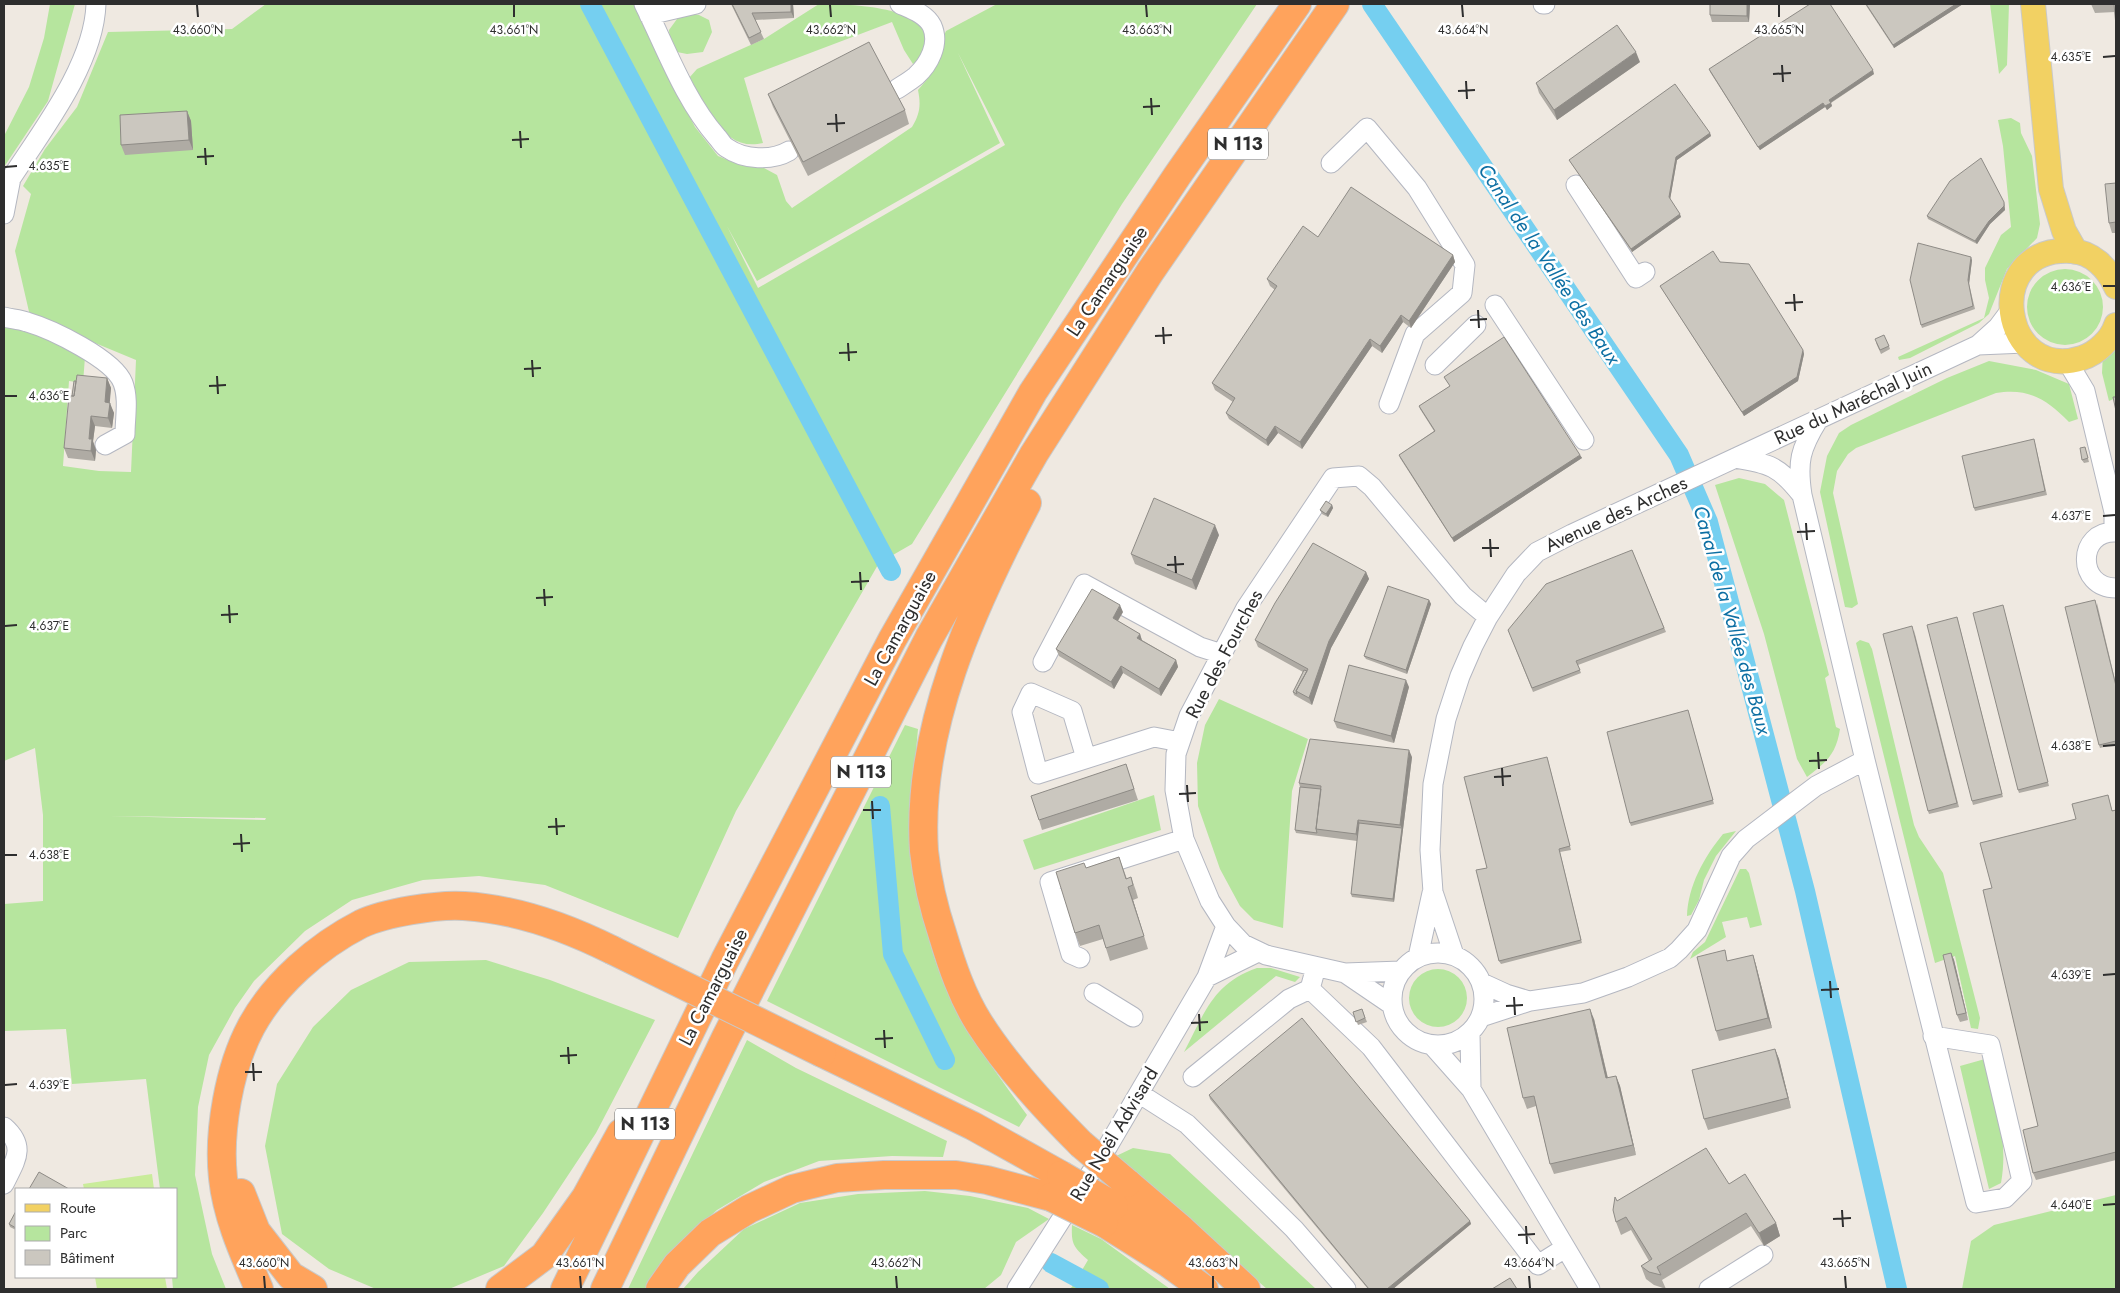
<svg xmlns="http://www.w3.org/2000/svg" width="2120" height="1293" font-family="Jost,sans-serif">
<rect width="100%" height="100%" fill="#efe9e1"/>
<path fill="#b6e59e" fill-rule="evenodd" d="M50,4h25l-27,97 -44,66v-31l25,-49 15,-49z
M266,4h367l5,4 8,23 49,96 23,29 22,9 24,3 13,7 9,26 6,7 120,-81c8,-13 9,-22 6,-37l11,-13 11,-22 1,-13 5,-11 51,-27h260l-135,200 -210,340 -33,19 -143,248 -58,127 -133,-53 -66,-9 -56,4 -71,20 -47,31 -51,50 -19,27 -26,47 -11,52 -3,68 17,79 14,35h-53l-1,-12h4v-88h-16l-14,-110 -74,5 -6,-55 -62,2v-127l39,-3v-86l-8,-67 -31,13v-435h28l53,31 -2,26 -14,-2 -6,85 36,5 32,1 5,-112 -106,-44 -15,-65 16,-57 -8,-8 22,-37 32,-42 31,-75 124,-3zM958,53l47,92 -247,143 -31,-62 30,55 243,-138zM110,816l155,2h1l-1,2z
M819,4c25,0 106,1 109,36 0,5 -3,11 -4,16l-11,8 -9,-14 -12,-28 -148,56 19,65c-40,10 -57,-37 -74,-65l8,-9 67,-30z
M1990,4h19l-2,61 -8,9z
M687,13l12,2 10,5 3,12 -9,20 -16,2 -10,-2 -7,-9 -1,-13 8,-11z
M2011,118l9,5 1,10 11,23 8,68 -3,14 -30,31 -18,45 -10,9 -69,35 -11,2 -1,-3 86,-39 5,-20 -4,-18v-12l16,-33 10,-8 -8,-81 -5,-26z
M2027 307a38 38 0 1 1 76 0a38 38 0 1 1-76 0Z
M2116,345v53l-7,3 -7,-28 1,-21z
M1989,361l47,9 33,14 9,35 -9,3c-23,-23 -40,-34 -73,-29l-140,55 -8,6 -11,17 -4,22 25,111 -6,4 -7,-1 -25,-115 7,-36 12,-23 12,-8 96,-47z
M1739,478l26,6 19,16 45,175 -4,3 11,49 4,2c-4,26 -14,33 -33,48l-10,-18 -33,-125 -49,-149z
M1860,640l9,3 3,6 42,176 5,12 24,36 37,145 -2,11 -7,-1 -16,-72 -20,7 -79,-320z
M1219,699l89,40 -16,52 -9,137 -29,-8 -14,-14 -20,-37 -22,-63 -1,-43 8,-38z
M905,725l13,4c-3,36 -9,82 -6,118 5,48 17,106 38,150 21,42 49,80 77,118l-8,12 -252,-126z
M1154,795l7,35 -127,40 -11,-30z
M1736,831l-20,25 -12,24 -5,20 -8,15 -4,1c1,-30 17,-59 36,-82z
M1740,869h6l3,4 13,52 -12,3 -3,-11 -25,5 4,15 -36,22 3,-7 12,-10z
M486,960l64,20 105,40 -59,113 -53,80 -39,53 -55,23h-73l-47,-20 -47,-35 -17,-88 12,-62 36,-57 38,-37 58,-28z
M1257,968h14l29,9 -5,5 -19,-6 -92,76c20,-38 29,-69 73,-84z
M1409 998a29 29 0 1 1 58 0a29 29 0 1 1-58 0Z
M747,1040l49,28 151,73 -4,16 -51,-1 -73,5 -55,21 -47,28 -43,38 -27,41h-19z
M1985,1059c10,42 24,80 16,124l-12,6 -29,-123z
M1133,1148l37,6 146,135h-49l-153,-132z
M925,1191l45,5 58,12 21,11 -33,23 -15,33 -17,14h-301l15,-17 46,-43 56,-26 58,-9z
M2116,1195v94h-154l9,-48 23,-16z
M1072,1225l29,14 69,50h-101l3,-2 16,-27c-14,-13 -17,-15 -16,-35z"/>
<path fill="#c9ec9a" d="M152,1174l2,15h-70l-1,-5z
M95,1277h70l2,12h-70z"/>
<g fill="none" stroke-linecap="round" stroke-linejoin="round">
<path stroke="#75cff0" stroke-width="20" d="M590,4l301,567
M1372,4l307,451 29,67 97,369 92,398
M880,806l13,148 52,106
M1051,1263l48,26"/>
<defs>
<path id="minor" d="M644,4c22,44 40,95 73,133 3,3 6,9 10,11 17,12 45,13 62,3
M1543,4h2
M649,15l47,-11
M897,89c6,-4 13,-8 19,-13 13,-12 24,-32 16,-50 -6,-12 -21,-17 -32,-22
M1331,163l36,-35 50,60 48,77 -3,28 -47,41 -26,70
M1576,185l60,93 9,-6
M4,189c33,-52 90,-122 92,-185
M4,214l7,-36
M1495,305l89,135
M4,317c7,2 15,2 23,5 24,7 87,37 96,61 6,16 2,35 2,51l-20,11
M1978,345l47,-2
M2067,361l18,30 29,121v20
M1435,365l41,-40
M1818,420c-18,29 -21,42 -16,75l63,265 111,443 29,-5 17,-17 -32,-136 -57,-9
M1735,458c34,5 45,9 66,36
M2116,532c-39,-2 -40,56 0,56
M1043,662l41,-78 116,63 22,7
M1086,758l-14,-47 -41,-18 -9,19 16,62 116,-37 26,5
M1392 999a46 46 0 1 1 92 0a46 46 0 1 1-92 0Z
M1454,955l-21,-63 -3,-42 3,-66 13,-65 14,-43 13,-30 15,-29 28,-43 21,-22 35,-18 406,-189 20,-18 12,-16
M1418,957l14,-64
M1080,958l-9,-4 -21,-72 134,-43
M1316,967l-6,22 61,58 167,218 27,-17
M1401,971l-56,2 -79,-18 -23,-11 -17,-18 -16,-25 -26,-62 -9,-49 1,-36 13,-38 57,-108 87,-130 26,-2 13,11 91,109 25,21
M1345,973l47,32
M1207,977l51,-25
M1482,983l24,11 23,7
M1094,993l39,24
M1481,1017l49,-16 53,-8 45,-16 42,-19 9,-8 18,-20 34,-74 15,-17 70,-53 49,-26
M1470,1033l1,56
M1432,1045l39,44 119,200
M1193,1077l96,-78 21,-10
M1140,1094l47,30 107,105 52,60
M4,1127c23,20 11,34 0,57
M1017,1289l91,-143 99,-169 19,-51
M1709,1289l54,-34"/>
<path id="major" d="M2033,4l18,185 13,42 12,21
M2116,287c-8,-19 -24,-35 -45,-36 -91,-5 -70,133 11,107 15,-5 29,-18 34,-33"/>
<path id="highway" d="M1027,503c-55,105 -111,226 -103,348 3,28 10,58 19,85 9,30 19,60 36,87 28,44 65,84 102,121
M822,1053l151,73 88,49
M1127,1183l55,47 64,59
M241,1193l15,38 35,45 22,13
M1114,1206l76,53
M1104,1223l64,40 36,26
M259,1289c-15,-35 -32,-72 -36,-111 -5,-46 6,-110 28,-151 23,-43 67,-81 110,-103 23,-11 77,-20 103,-18 52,3 102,21 148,44
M500,1289l44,-33 42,-59 35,-64
M565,1289l160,-329 167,-320 141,-248 144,-216 120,-172
M605,1289l121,-252 203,-399 105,-184 116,-182 185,-268
M660,1289l17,-24 33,-32 39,-24 43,-20 45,-11 47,-3h72l31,5 64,17"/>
</defs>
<use href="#minor" stroke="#b4b7c1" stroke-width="21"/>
<use href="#major" stroke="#c9c9c9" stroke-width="26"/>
<use href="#highway" stroke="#c9c9c9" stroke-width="30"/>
<use href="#minor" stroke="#fff" stroke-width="19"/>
<use href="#major" stroke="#f2d163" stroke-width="24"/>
<use href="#highway" stroke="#ffa35c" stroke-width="28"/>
<defs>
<path id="highway-bridge" d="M612,950l210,103
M1081,1144l46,39
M1061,1175l53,31
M1051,1197l53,26"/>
</defs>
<use href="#highway-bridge" stroke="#c9c9c9" stroke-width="30" stroke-linecap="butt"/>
<use href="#highway-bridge" stroke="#ffa35c" stroke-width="28"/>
</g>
<path fill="#afaba4" d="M731,4h62l1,14 -39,2 9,19 -13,6z
M1750,4l-1,18h-37l-2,-7z
M1865,4h98l-69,44z
M2091,4h25l-1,8 -20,1z
M1640,62l-83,58 -18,-27 -3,-10z
M1709,69l165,5 -43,29 1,3 -5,4 -2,-3 -65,43 -50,-78z
M768,94l137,16 4,14 -101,52 -35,-69z
M187,111l4,10 2,29 -68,5 -4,-10z
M1710,133l1,3 -34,24 -7,39 11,18 -49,35 -61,-89 -2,-3z
M2116,183v50h-4l-3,-10z
M2004,202l1,8 -15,14 -13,20 -49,-25 -1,-3z
M1318,237l135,18 2,7 -44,66 -8,-6 -21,31 -10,-7 -70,103 -24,-16 -10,13 -39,-27 -3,-6 7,-11 -18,-12 -3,-7 63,-93 -5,-4 -3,-7z
M1972,260l-3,24 6,25 -53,19 -1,-3z
M1720,262l83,88 1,4 -6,27 -54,35 -82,-127 -2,-3z
M1876,343l13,3 1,3 -9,5z
M1444,377l136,78 2,3 -128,84 -54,-84 -1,-3 35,-24 -14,-22 -1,-3 31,-20z
M107,378l4,10 -2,15 5,10 -2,15 -17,-2 -2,16 3,8 -1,11 -27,-3 -4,-10 8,-52z
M2035,443l12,52 -72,16 -1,-3z
M2085,447l4,15 -5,1 -2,-3z
M1332,505l1,3 -5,9 -6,-3 -2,-4z
M1219,535l-23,55 -61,-26 -4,-10z
M1632,550l34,82 -88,33 3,8 -48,19 -25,-62z
M1366,572l3,7 -38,69 -19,57 -18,-10 -1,-3 10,-20 -45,-25 -3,-7z
M1429,600l2,4 -24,70 -41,-15 -2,-3z
M2097,603l19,81v60l-16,4 -1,-3z
M2004,609l45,177 -30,7 -1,-3z
M1123,612l-5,9 22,13 2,6 34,20 2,7 -17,29 -38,-23 -9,16 -55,-33 -3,-7z
M1958,620l45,177 -30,8 -1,-4z
M1914,630l45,177 -30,7 -1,-3z
M1409,687l-15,56 -57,-15 -3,-7z
M1689,713l25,91 -83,22 -1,-3z
M1412,757l-18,145 -42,-5 -1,-3 6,-53 -61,-8 -1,-3 5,-43 -1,-4z
M1548,760l23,90 -11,2 22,91 -81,21 -2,-3 -12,-93z
M1126,764l12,36 -96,30 -3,-10z
M2108,795l4,15h4v350l-80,20 -3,-7 5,-47 -46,-238 84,-69z
M1119,857l8,22 4,-2 5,14 2,7 -5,2 15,49 -38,12 -7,-22 -23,7 -5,-13 11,-65z
M1951,953l3,7 14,60 -8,2 -3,-7z
M1753,955l3,10 16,63 -53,13 -3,-10 13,-70z
M1362,1009l5,13 -9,3 -5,-13z
M1594,1019l14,59 8,-2 4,10 16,69 -82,19 -4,-10 -14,-58 -9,3 -4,-11z
M1775,1049l4,10 12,49 -83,22 -4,-11z
M1209,1095l261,126 1,3 -78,65h-25l-158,-190z
M1729,1184l47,39 4,13 -16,10 -13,-20 -89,54 4,9 -12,-4 -8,-6 -5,-13 8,-5 -18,-31 -10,5 -5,-13 1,-21z
M16,1211v19l-6,-3 -1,-3z"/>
<path fill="#8e8b86" d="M791,4h2l1,14 -3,-6z
M1747,4h3l-1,18 -2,-6z
M1956,4h7l-69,44 -1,-3z
M1636,52l4,10 -83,58 -3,-10z
M1873,70l1,4 -44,29 -1,-3z
M1823,103l2,4 -65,43 -2,-3z
M1831,103l1,3 -5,4 -2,-4z
M187,111l4,10 2,29 -4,-10z
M1710,133l1,3 -34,24 -7,40 -1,-3 7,-40z
M2004,202l1,8 -15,14 -13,20 -2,-3 14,-20z
M1680,214l1,3 -49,35 -1,-3z
M1453,255l2,7 -44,66 -2,-7z
M1971,257l1,3 -3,24 6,25 -7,-29z
M1401,315l2,7 -21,31 -2,-7z
M1370,339l2,7 -70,103 -2,-7z
M1803,350l1,4 -6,27 -54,35 -2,-4z
M107,378l4,10 -2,24 -4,-10z
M110,403l4,10 -2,15 -4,-10z
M91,416l4,10 -2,15 3,9 -1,11 -4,-10 -2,-12z
M1275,426l3,7 -10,13 -2,-6z
M1580,455l2,3 -128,84 -2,-4z
M1332,505l1,3 -5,9 -2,-3z
M1215,525l4,10 -23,55 -4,-10z
M1366,572l3,7 -38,69 -19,57 -3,-7 20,-57z
M1429,600l2,4 -24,70 -1,-4z
M1120,605l3,7 -8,13 -2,-7z
M1140,634l2,7 -5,-3z
M1176,660l2,7 -17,29 -2,-7z
M1121,666l2,7 -9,16 -3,-7z
M1406,680l3,7 -15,56 -3,-7z
M1409,750l3,7 -18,145 -1,-3 9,-71 -2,-3z
M1358,820l3,6 -2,15 -3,-7z
M1128,887l5,13 15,49 -4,-13z
M1951,953l3,7 14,60 -2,-7z
M1753,955l3,10 16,63 -4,-10z
M1590,1009l4,10 16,69 -4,-10z
M1775,1049l4,10 12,49 -3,-10z
M1616,1076l4,10 16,69 -3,-10z
M1470,1221l1,3 -78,65h-6z
M1776,1223l4,13 -16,10 -5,-13z"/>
<path fill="#cbc7bf" stroke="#8e8b86" d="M732,4h59v8l-39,1 9,19 -12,6z
M1710,4h37v12l-37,-1z
M1810,4h20l43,66 -44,30 2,3 -6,3 -2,-3 -65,44 -49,-78z
M1866,4h90l-63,41z
M2114,4h2v22z
M1617,25l19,27 -82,58 -18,-27z
M869,42l36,68 -102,52 -35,-68z
M1675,84l35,49 -34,24 -7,40 11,17 -49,35 -62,-89z
M187,111l2,29 -68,5 -1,-30z
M1981,158l23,44v4l-15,15 -14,20 -48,-25 23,-35z
M2116,183v39l-7,1 -4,-39z
M1351,187l102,68 -44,66 -8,-6 -21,31 -10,-7 -70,103 -25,-16 -9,14 -40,-27 9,-15 -23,-15 65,-97 -10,-7 36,-53 15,11z
M1918,243l53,14 -3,23 5,26 -52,19 -11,-45z
M1713,251l7,11 29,2 54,86 -6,27 -55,35 -82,-126z
M1884,335l5,11 -9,4 -5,-11z
M1504,337l76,118 -128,83 -53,-83 36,-24 -16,-25 31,-20 -6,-9z
M77,375l30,3 -2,24 5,1 -2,15 -17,-2 -2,23h3l-1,12 -27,-3 5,-52h5z
M74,381h2l-2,15h-2z
M2113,397h3v14z
M2034,439l11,52 -71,17 -12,-52z
M2085,447l3,11 -6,2 -2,-12z
M1154,498l61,27 -23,55 -61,-26z
M1326,501l6,4 -6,9 -6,-4z
M1313,543l53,29 -37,69 -20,57 -13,-7 12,-22 -53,-29 20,-37z
M1632,550l32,78 -88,33 4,9 -48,18 -24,-58 38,-46z
M1388,586l41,14 -23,70 -42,-14z
M1092,589l28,16 -7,13 27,16 -3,4 39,22 -17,29 -38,-23 -10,16 -55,-33z
M2095,600l21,86v55l-17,4 -34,-138z
M2003,605l45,177 -30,8 -45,-177z
M1957,617l45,177 -30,7 -45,-176z
M1912,626l45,177 -29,8 -45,-177z
M1349,665l57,15 -15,56 -57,-15z
M1304,670l3,1 -11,20 1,3 -4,-2z
M1688,710l25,90 -83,23 -23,-91z
M1310,739l99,11 -9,75 -42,-5 -2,14 -40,-5 5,-43 -22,-3z
M1547,757l23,89 -11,3 22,91 -82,21 -23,-91 11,-2 -23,-91z
M1126,764l8,25 -95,31 -8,-24z
M1300,787l21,2 -5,40 1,4 -22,-3z
M2108,795l4,16 4,-1v342l-83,21 -10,-43 15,-4 -55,-236 9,-2 -12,-45 96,-24 -4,-15z
M1359,823l43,5 -9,71 -42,-5z
M1119,857l7,22 5,-2 2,8 -5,2 16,49 -38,12 -7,-23 -24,8 -19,-61 28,-9 2,5z
M1725,950l2,11 26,-6 15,63 -52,13 -19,-74z
M1951,953l15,60 -9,2 -14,-60z
M1362,1009l3,9 -9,4 -3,-10z
M1590,1009l16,69 10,-2 17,69 -83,19 -16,-68 -11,2 -16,-70z
M1302,1018l168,203 -83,68h-18l-160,-194z
M1775,1049l13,49 -84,21 -12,-49z
M1706,1148l23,36 16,-10 31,49 -17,10 -13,-20 -89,54 4,8 -12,-3 -8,-6 11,-7 -26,-42 -10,5 -3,-12 2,-13 2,4z
M39,1172l30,17h-40z
M16,1211v17l-7,-4z
M1510,1278l7,11h-25z"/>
<path fill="none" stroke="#2e2e2e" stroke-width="2" d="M197,5l1,12M514,5v12M830,5l1,12M1146,5l1,12M1462,5l1,12M1779,5v12M2103,57l12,-1M1782,65l1,17M1773,74l18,-1M1466,81l1,18M1458,91l17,-1M1151,98l1,17M1143,107l17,-1M836,114l1,18M827,124l18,-1M520,131l1,17M512,140l17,-1M205,148l1,17M197,157l17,-1M5,167l12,-1M2103,286h12M1794,294l1,17M1785,303l18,-1M1478,310l1,18M1470,320l17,-1M1163,327l1,17M1155,336l17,-1M848,343l1,18M839,353l18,-1M532,360l1,17M524,369l17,-1M217,376l1,18M209,386l17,-1M5,396h12M2103,516l12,-1M1806,523l1,17M1797,532l18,-1M1490,539l1,18M1482,548h17M1175,556l1,17M1167,565l17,-1M860,572l1,18M851,582l18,-1M544,589l1,17M536,598l17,-1M229,605l1,18M221,615l17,-1M5,626l12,-1M2103,746l12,-1M1818,752l1,17M1809,761l18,-1M1502,768l1,18M1494,777l17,-1M1187,785l1,17M1179,794l17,-1M872,801l1,18M863,810h18M556,818l1,17M548,827l17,-1M241,834l1,18M233,844l17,-1M5,855h12M2103,975l12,-1M1830,981l1,17M1821,990l18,-1M1514,997l1,18M1506,1006l17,-1M1199,1014l1,17M1191,1023l17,-1M884,1030l1,18M875,1039l18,-1M568,1047l1,17M560,1056l17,-1M253,1063l1,18M245,1072h17M5,1085l12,-1M2103,1205l12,-1M1842,1210l1,17M1833,1219l18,-1M1526,1226l1,18M1518,1235l17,-1M264,1276l1,12M580,1276l1,12M896,1276l1,12M1213,1276v12M1529,1276l1,12M1845,1276l1,12"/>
<g text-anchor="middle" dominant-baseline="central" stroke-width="5" stroke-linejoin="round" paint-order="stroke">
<g fill="#fff" stroke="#6d6d6d" stroke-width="1">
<rect x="1208" y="128.5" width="60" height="31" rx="4"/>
<rect x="831" y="756.5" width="60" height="31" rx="4"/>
<rect x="615" y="1108.5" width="60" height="31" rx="4"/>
</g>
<g font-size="18" font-weight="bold" fill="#2e2e2e">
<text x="1238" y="144">N 113</text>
<text x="861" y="772">N 113</text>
<text x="645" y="1124">N 113</text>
</g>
<g font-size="19" fill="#2e2e2e" stroke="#fff">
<text transform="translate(1107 281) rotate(-56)">La Camarguaise</text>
<text transform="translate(1853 403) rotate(-25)">Rue du Maréchal Juin</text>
<text transform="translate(1616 514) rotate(-25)">Avenue des Arches</text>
<text transform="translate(900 628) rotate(-61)">La Camarguaise</text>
<text transform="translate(1224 654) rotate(-62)">Rue des Fourches</text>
<text transform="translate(713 987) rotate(-63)">La Camarguaise</text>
<text transform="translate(1114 1134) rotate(-59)">Rue Noël Advisard</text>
</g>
<g font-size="20" font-style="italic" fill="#0d6fa3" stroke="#fff">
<text transform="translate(1549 264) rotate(56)">Canal de la Vallée des Baux</text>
<text transform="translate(1732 620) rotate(74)">Canal de la Vallée des Baux</text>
</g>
</g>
<g font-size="12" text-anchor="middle" fill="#2e2e2e" stroke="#fff" stroke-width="5" stroke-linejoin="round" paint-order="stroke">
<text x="198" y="34">43.660°N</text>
<text x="514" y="34">43.661°N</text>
<text x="831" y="34">43.662°N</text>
<text x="1147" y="34">43.663°N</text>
<text x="1463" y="34">43.664°N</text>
<text x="1779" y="34">43.665°N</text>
<text x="2071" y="61">4.635°E</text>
<text x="49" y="170">4.635°E</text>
<text x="2071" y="291">4.636°E</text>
<text x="49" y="400">4.636°E</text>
<text x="2071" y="520">4.637°E</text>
<text x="49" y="630">4.637°E</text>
<text x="2071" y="750">4.638°E</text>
<text x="49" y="859">4.638°E</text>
<text x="2071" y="979">4.639°E</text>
<text x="49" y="1089">4.639°E</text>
<text x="2071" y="1209">4.640°E</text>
<text x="264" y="1267">43.660°N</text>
<text x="580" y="1267">43.661°N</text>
<text x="896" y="1267">43.662°N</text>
<text x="1213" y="1267">43.663°N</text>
<text x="1529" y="1267">43.664°N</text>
<text x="1845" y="1267">43.665°N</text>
</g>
<rect width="2120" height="1293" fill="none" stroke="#2e2e2e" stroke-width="10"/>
<rect x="15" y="1188" width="162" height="90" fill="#ffffff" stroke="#ababab"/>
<rect x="25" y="1204" width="25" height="8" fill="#f2d163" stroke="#ababab"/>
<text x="60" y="1213" font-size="15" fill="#2e2e2e">Route</text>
<rect x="25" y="1226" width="25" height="15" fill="#b6e59e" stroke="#ababab"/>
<text x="60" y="1238" font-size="15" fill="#2e2e2e">Parc</text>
<rect x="25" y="1250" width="25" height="15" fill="#cbc7bf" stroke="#ababab"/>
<text x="60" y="1263" font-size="15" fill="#2e2e2e">Bâtiment</text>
</svg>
